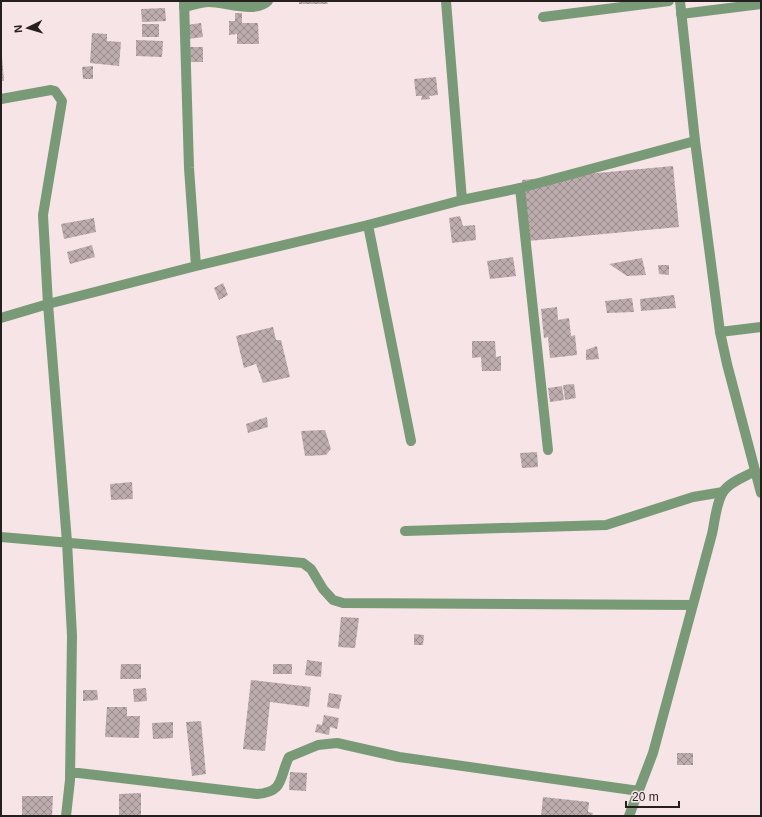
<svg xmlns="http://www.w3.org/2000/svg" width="762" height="817" font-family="Helvetica,sans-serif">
<defs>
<pattern id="building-cross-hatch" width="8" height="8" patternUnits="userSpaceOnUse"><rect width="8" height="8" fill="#bdacae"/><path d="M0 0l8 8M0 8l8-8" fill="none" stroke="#998b8d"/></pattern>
</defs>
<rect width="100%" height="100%" fill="#f6e4e7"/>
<path fill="url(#building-cross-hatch)" d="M299,1h28l1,3h-29z
M165,8l1,13 -24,1 -1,-13z
M235,13h7v10h16l1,21h-22v-10l-8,1v-14h6z
M201,23l2,14 -15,2 -1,-14z
M142,24h17v13h-17z
M92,33l15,1v7l14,1 -2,24 -29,-3z
M136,40l27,1 -1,16 -26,-1z
M190,47h13v15h-13z
M1,57h1l2,24h-3z
M93,66v13h-10l-1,-12z
M436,77l2,18 -9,1 1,3 -9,1 1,-4h-6l-2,-17z
M673,166l6,61 -151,14 -6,-61z
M460,216l3,10 12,-1 1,15 -24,3 -3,-25z
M94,218l2,14 -32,7 -3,-15z
M92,245l3,12 -25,7 -3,-12z
M513,257l3,19 -26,3 -3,-18z
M642,258l4,17 -19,1 -18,-12z
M658,265h11v10l-10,-1z
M223,283l5,12 -9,5 -5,-12z
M674,295l2,13 -35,3 -1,-12z
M632,298l2,14 -27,1 -2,-12z
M557,307l1,13 11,-2 2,18 4,-1 2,20 -27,3 -2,-21 -4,1 -3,-29z
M273,327l3,13h5l9,37 -27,6 -7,-19 -12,4 -8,-32z
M472,341h23l1,16 5,-1v15h-19l-1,-14 -9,1z
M597,346l2,13 -13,1v-10z
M574,384l2,14 -11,2 -2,-15z
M562,386l2,14 -14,2 -2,-14z
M267,417l1,10 -20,6 -2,-9z
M325,430l6,19 -5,6 -21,1 -4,-25z
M537,452l1,15 -16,1 -2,-15z
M132,482l1,17 -22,1 -1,-16z
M341,617l18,1 -4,30 -17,-1z
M414,634l10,1 -1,10h-9z
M307,660l15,2 -1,15 -16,-2z
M121,664h20v15h-21z
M273,664h19v10h-19z
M251,680l60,7 -2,20 -39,-5 -5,49 -22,-2z
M146,688l1,13 -13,1 -1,-13z
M83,690h14l1,10 -15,1z
M329,693l13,2 -3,14 -12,-2z
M107,707h20v9h13l-1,22 -34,-1z
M324,715l15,3 -2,11 -7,-2 -1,8 -14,-3 2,-8 5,1z
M201,721l5,53 -14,2 -6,-54z
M173,722v16l-20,1 -1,-16z
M677,753h16v12h-16z
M290,772l17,1 -1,18 -17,-1z
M141,793v23h-22v-22z
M22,796h31l-1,20h-30z
M543,797l46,5 -1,10 5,1 -1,3h-51z"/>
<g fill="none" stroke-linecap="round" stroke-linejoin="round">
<path stroke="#789a76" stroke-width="10" d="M184,7c9,-2 17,-5 25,-5 17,0 46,12 59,-1
M681,14l80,-10
M543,17l126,-16
M720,332l41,-5
M405,531l201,-6 87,-28 30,-5"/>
<path stroke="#789a76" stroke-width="10" d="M184,1l5,167 7,98
M446,1l16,199
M1,99l50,-9 4,1 7,10 -19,114 5,89 19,238 5,94 -2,144 -4,36
M520,188l28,262
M368,225l43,216
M1,318l47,-14 148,-38 172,-41 94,-25 58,-12 175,-47
M1,537l302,26 8,6 12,20 10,11 10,3 350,2
M70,772l187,22c28,-2 22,-17 32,-37l29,-12 19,-2 62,14 240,34
M629,816l24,-63 59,-219c3,-13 4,-31 11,-42 6,-10 22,-15 32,-21"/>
<path stroke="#789a76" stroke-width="10" d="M680,1l15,140 25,191 7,32 34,129"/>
</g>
<rect width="762" height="817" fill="none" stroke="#251f20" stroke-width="4"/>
<g transform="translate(28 28) rotate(265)" stroke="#f6e4e7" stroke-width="3" paint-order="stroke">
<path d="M0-3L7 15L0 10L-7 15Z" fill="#251f20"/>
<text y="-6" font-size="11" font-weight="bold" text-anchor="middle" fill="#251f20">N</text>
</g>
<path d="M626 801v6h53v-6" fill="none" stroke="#251f20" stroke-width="2"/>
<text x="632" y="801" font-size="12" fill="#251f20" stroke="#f6e4e7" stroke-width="3" paint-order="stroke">20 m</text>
</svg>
